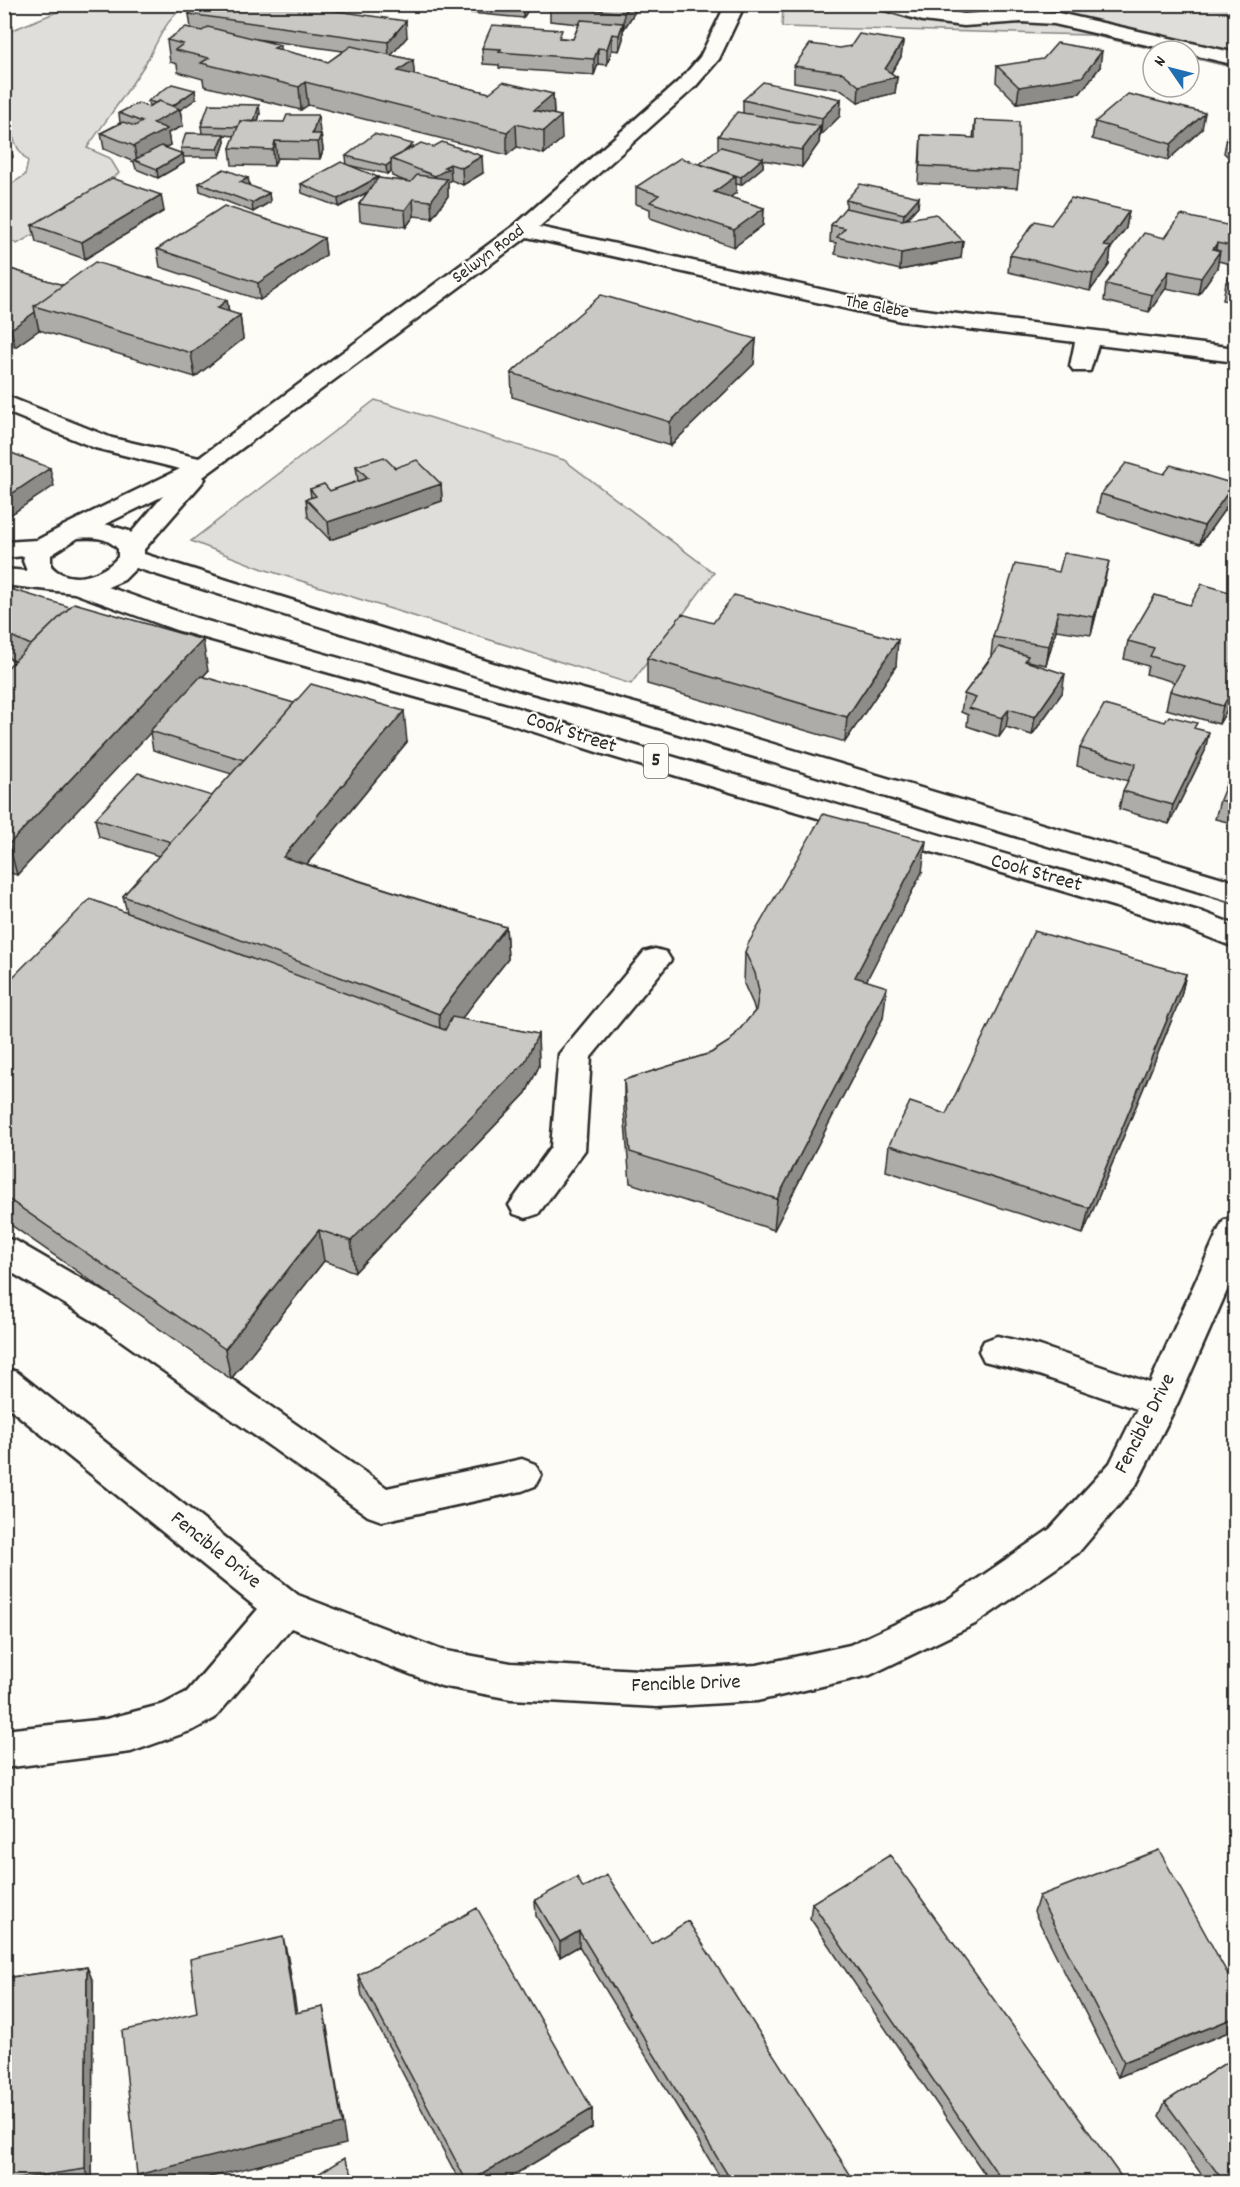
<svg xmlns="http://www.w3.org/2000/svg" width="1240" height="2187" font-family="Dekko,sans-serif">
<rect width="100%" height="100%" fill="#fdfcf7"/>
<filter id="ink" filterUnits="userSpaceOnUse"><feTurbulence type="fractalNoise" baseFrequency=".0167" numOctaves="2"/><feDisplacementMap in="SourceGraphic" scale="12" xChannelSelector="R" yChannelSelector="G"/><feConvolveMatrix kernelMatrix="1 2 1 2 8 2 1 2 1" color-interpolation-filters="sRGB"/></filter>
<g filter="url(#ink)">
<path fill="#dfdeda" stroke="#858482" stroke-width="1.5" d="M74,5h114c-23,12 -30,38 -43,59 -18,29 -39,56 -58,84l23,10 9,15 -46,39 -56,32 -12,-7 -1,-48 21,-14 3,-14c-28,-24 -23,-92 -23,-128z
M783,5h452v63l-46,-11v-6h-27l-71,-16 -309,-8z
M375,400l189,60 150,113 -83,111 -368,-115 -72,-28z"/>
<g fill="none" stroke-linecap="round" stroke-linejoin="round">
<defs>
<path id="minor" d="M726,4h19l-26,55 -24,28 -156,140 362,80 335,41v14l-138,-17 -8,26h-16l-4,-5 5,-24 -174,-21 -374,-84 -324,240 2,2 -4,5 -61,70 -9,2 -9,-2 -4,-6 45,-52 -82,40 -9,3 -9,-3 -4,-5 4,-5 117,-57 -85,-21 -91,-37v-16l108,43 87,20 316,-233 166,-146 19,-22z
M876,4h31l57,10 57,-4 33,2 182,41v12l-47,-11v-3h-15l-120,-27 -33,-2 -57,4 -41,-5 -45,-13z
M655,949l11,3 5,8 -80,97 -6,93 -47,64 -12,4 -12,-4 -5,-9 42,-58 8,-93 85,-102z
M1236,1216v54l-58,132 -42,83 -58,68 -103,71 -105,51 -113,26 -100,6 -146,-8 -70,-13 -150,-58 -76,90 -22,12 -62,22 -127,16v-38l102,-11 58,-15 23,-12 71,-83 -254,-205v-36l13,4 281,223 143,55 70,13 146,8 100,-6 93,-20 97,-45 103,-71 60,-66 27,-54 -98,-34 -55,-14 -5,-10 5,-10 13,-5 43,10 110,37 69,-154 5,-9z
M4,1238l12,3 105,61 266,186 135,-29 13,5 6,11 -6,11 -13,5 -140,30 -14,-5 -273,-194 -91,-54z"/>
<path id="major" d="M98,522l31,9 15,17v6l394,123 111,30 587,175v21l-607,-184 -111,-30 -382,-121 -12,12 -16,7 88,31 318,89 109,35 582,171 31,12v23l-53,-21 -580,-173 -109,-35 -318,-89 -102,-37 -70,-8v-16l23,2 -4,-10 1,-5 -20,2v-16l33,-2 25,-13zM78,538c16,-1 29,-1 40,11v8c-16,19 -49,29 -67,9v-11z"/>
</defs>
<use href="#minor" stroke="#2b2b2b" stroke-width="5"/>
<use href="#major" stroke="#2b2b2b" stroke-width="5"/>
<use href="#minor" fill="#fdfcf7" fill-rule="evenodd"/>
<use href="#major" fill="#fdfcf7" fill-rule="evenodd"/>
</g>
<path fill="#adaca9" stroke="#2b2b2b" stroke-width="1.5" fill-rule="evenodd" d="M461,4h71l-9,14 -62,-6z
M550,4h86v6l-12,19h-1v10l-4,12 -7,-1 -5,15 -9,-1 -4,11 -95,-7v-3l-16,-1 -1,-16 80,-10 11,1 6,-15 -29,-3z
M189,14l218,23 -16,18 22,5 1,15 75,18 64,1 1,20 8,25 -18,15 -27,-7 -10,8 -199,-50 -7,5 -97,-24 -1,-7 -25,-7 -1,-8 -7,-2 -3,-22 24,-12zM256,39l87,12 -15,11 -48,-12v-5z
M903,41l-2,16 -10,16 6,4 -2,16 -37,9 -16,-12 -48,-8v-16z
M997,66l103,1 -20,26 -63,10 -21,-21z
M196,99l-16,11 3,16 -15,7 2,12 -5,3 17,6 -1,-6 21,-15 -1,-7 59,-12 -2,8 62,10 -1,2h2l2,16 -3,9 -43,-1 -3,8 -42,-1 -2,-17 5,-12 -11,-1 1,7 -5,15h-37l1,6 -26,15 -22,-9 -2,-7 -30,-13 -3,-16 19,-10 -1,-10 29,-6h1l-1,-6z
M841,99l-1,17 -19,19h-1l-1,8 -17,24 -39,-7v7l-22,18 -5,-1v9l-7,4 35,11 -1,17 -29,22 -84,-29v-9l-14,-5v-17l64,-23 18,-14v-14l25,-23v-13z
M975,120l44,51 -2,17 -99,-5 3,-48 52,3z
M1095,122l107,7 -34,31 -76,-21z
M1236,135v29l-12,-11 3,-16z
M413,147l70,26 -20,12 -12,-5 -3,2v14l-16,22 -18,-2 -8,11 -46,-6 -1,-17 9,-12 -29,15 -37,-14 -1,-9 77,-6 29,4 -15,-6 -1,-5 -4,3 -40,-9 -1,-9z
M248,178l1,8 20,7 1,9 -17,10 -53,-21 -1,-8z
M919,197l-1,9 -12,14 55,38 -61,12 -65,-16 1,-11 -6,-1 1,-17 15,-17v-8z
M164,211l-79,48 -49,-17 -4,-17z
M1129,211l-3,17 -15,20 -2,17 -19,26 -82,-19 2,-17 41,-30z
M1236,227v36l-2,2 -16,-4 -1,7 -19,27 -32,-7 -17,24 -45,-11 2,-17 59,-46z
M324,238l2,17 -66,45 -100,-33 -3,-18z
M4,267l58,18 165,15 2,12 11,3 3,24 -48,38 -156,-47 -24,17 -11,-4z
M1236,269v34l-13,-3 3,-18z
M756,339l-2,25 -84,82 -158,-49 -1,-24z
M356,466l39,2 46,16 1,17 -112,39 -22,-23 -2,-18 5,-1 -1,-9 20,2 28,-10z
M1164,474l70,10 -4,18 -30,42 -103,-32 4,-18z
M1105,579l-14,56 -35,-5 -10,35 -18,-4 34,32 -30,42 -26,-8 -7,10 -32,-11 1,-11 -7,-3 3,-18 28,-39h-1l2,-18z
M4,587l204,84 -6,6 205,65 -100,122 199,63 2,32 -47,60 77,15 1,32 -13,27 -171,179 -31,-11 -93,118 -227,-159v-234l123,-74 -4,-16 36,-40 -60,-19 -4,-18 117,-23 20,-22 -79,-24 -3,-18 -133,143 -13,-4v-200l11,-10 -11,-5z
M1236,594v77l-1,2h1v21l-17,30 -53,-15 4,-18 4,-9 -28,-8 2,-8 -24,-7 4,-18 62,-36z
M713,623l183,43 -51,76 -198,-58v-26z
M1196,729l9,22 -36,73 -50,-15 4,-18 5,-10 -51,-15 3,-18z
M1236,776v48l-21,-5 5,-19z
M922,872l-56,109 17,37 -109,212 -144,-47 -6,-72v-31l87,-27 19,-12 25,-30 -2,-7 -9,-20 1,-32z
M1186,974l-6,26 -97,234 -197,-63 3,-26 57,-31z
M583,1888l68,56 204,238h-132l-144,-236 -19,11 -24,-41 -1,-16z
M1039,1896l197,93v40l-118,48 -84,-165z
M812,1903l313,279h-135l-180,-264z
M87,1967l6,15 -1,200h-88v-204z
M358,1975l234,134v19l-90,54h-42l-98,-186z
M1165,2102l71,80h-29l-48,-66z"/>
<path fill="#8d8c89" stroke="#2b2b2b" stroke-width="1.5" d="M523,4h9l-9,14z
M629,4h7v6l-12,19v-16z
M406,21l1,16 -18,21 -1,-16z
M623,23v16l-4,12v-16z
M612,34v16l-5,15v-16z
M903,41l-2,16 -14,22 10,-2 -2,16 -37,9 1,-16 26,-17z
M598,48v16l-4,11v-16z
M1102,51l-2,16 -20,26 -63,10 2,-16z
M413,60l2,23 -17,-12z
M305,82l3,23 -7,5 -2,-23z
M195,90l1,9 -16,11 3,16 -15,7 2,12 -32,17 -1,-1 -3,-15 19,-23 19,-16z
M553,94l1,23 -20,-7z
M841,99l-1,17 -19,19 1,-17z
M259,105l1,9 -7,22 -1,-9z
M1205,113l-3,16 -34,31 3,-16z
M318,115l2,17 -4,10 -4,-8z
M561,116l1,23 -18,15v-23z
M516,124l1,23 -10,8v-23z
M820,126l-1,17 -17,24v-17z
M8,133l5,24 -9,5v-27z
M224,134l1,8 -5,15 -2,-8z
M321,134l2,16 -3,9 -2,-17z
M275,141l2,17 -3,8 -1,-16z
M183,154l1,9 -26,15 -1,-9z
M482,156l1,17 -20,12 -1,-17z
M763,158v9l-22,18v-8z
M391,162v9l-4,3 -1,-8z
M450,164l1,16 -3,2v14l-16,22 -1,-17 5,-8 -1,-17 9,-9z
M736,176v17l-23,16 1,-17z
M378,177l1,9 -40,21 -1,-8z
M248,178l2,9 -10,-5z
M269,193l1,9 -17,10 -1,-9z
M161,195l3,16 -79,48 -3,-17z
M919,197l-1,9 -15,16 1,-8z
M413,199l1,17 -8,11 -1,-17z
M764,208l-1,17 -29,22v-17z
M1129,211l-3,17 -15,20 -2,17 -19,26 3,-17 11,-28z
M324,238l2,17 -66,45 -2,-17z
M963,241l-2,17 -61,12 1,-17z
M1217,243l-3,16 6,-8 -3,17 -19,27 3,-17 12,-29z
M1169,271l-3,17 -17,24 3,-17z
M227,300l3,23 10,-8 3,24 -48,38 -4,-24 26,-45z
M35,312l4,18 -24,17 -4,-18z
M756,339l-2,25 -84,82v-24z
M50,468l4,18 -50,33v-20z
M441,484l1,17 -112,39 -2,-18z
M1234,484l-4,18 -30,42 4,-18z
M1109,561l-4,18 -14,56 3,-18z
M1058,611l-2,19 -10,35 3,-19z
M203,640l5,31 -191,204 -8,-31z
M898,640l-2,26 -51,76 2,-25z
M1236,661v10l-10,19 4,-19z
M1065,674l-3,19 -30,42 3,-18z
M1236,683v11l-17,30 4,-18z
M1009,709l-3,18 -7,10 3,-19z
M404,711l3,31 -120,146 -4,-31z
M1209,732l-4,19 -36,73 4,-19z
M926,841l-4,31 -70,137 3,-32z
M506,927l2,32 -67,86 -2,-31z
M1186,974l-6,26 -97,234 6,-26z
M887,987l-4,31 -109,212 3,-31z
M538,1034l1,32 -13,27 -171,179 -4,-31z
M319,1230l5,31 -93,118 -6,-30z
M579,1931v15l-19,11v-15z
M283,1937l5,21 12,75 -5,-20z
M87,1967l6,15 -1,200 -7,-13z
M323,2007l4,20 19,117 -156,38h-50l-3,-7z
M1236,2017v12l-118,48 6,-15z
M592,2109v19l-90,54h-33z"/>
<path fill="#c9c8c4" stroke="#2b2b2b" stroke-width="1.5" d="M199,4h90l117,17 -18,21 -199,-28z
M550,4h80l-6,9 -75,-8z
M581,20l42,3 -4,12 -7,-1 -5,15 -9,-1 -4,11 -95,-7 2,-3 -19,-1 10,-23 70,5 -3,8 14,1z
M186,27l16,4 6,-4 72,18 -6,3 54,14 23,-16 62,14 -15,11 91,22 14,-11 50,12 -19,16 27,6 -17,15 -28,-7 -9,8 -202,-50 -6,5 -98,-24 8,-5 -34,-8 8,-6 -16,-4z
M859,34l44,7 -18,28 12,8 -38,9 -16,-13 -49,-7 16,-22 30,4 11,-2z
M1057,43l45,8 -20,26 -63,10 -22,-21 46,-7z
M763,82l78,17 -19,19 -79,-18z
M172,84l23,6 -23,16 -13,-5 -3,2 -8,-2z
M1128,94l77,19 -34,31 -76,-22z
M159,101l21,8 -27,14 14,6 -33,17 -33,-13 22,-11 12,4 7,-4 -23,-9 19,-10 10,4z
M209,104l50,1 -5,17 -14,-1 -2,6 -37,-1z
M737,112l83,14 -18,24 -84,-14z
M287,115h31l-6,19h9l-3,8 -43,-1 -2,9 -43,-2 10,-27 44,1z
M975,120l44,2v49l-99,-5 1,-31 54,3z
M186,133l38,1 -6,15 -37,-1z
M374,134l39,10 -12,10 -10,5v3l-5,4 -40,-10z
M1236,135v9l-9,-7z
M4,139l6,1 -6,4z
M442,142l40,14 -20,12 -12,-4 -6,3 4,2 -13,7 -44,-17 30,-16 12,4z
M161,146l22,8 -26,15 -23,-9z
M721,147l42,11 -22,19 -41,-13z
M680,158l56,18 -22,16 50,16 -30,22 -84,-28 9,-7 -23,-8z
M341,162l37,15 -40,22 -37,-15z
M224,169l24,9 -8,4 29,11 -17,10 -53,-20z
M417,175l30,4 -16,22 -18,-2 -8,11 -46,-6 19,-26 33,4z
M112,178l49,17 -79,47 -50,-17z
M860,184l59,13 -15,17 -58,-14z
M1071,198l58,13 -25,35 7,1 -18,27 -83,-19 25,-34 16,4z
M224,206l100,32 -66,45 -101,-34z
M845,208l57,12 34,-6 27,27 -62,12 -64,-16 8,-9 -14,-3z
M1181,215l55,12v20l-19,-4 -4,6 7,2 -19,27 -32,-7 -17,24 -46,-11 38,-51 21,5z
M95,262l132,38 -10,8 23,7 -49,38 -157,-47z
M4,267l59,18 -29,21 1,6 -24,17 -7,-2z
M1236,269v16l-10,-3z
M601,295l155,44 -86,83 -159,-49z
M4,450l46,18 -46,31z
M384,457l11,11 22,-8 24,24 -113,38 -22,-23 10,-3 -6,-7 14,-5 6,7 38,-13 -12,-12z
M1126,463l38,11 7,-9 63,19 -30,42 -103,-32z
M1064,553l45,8 -15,56 -36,-6 -9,35 -56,-9 22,-73 44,8z
M1202,584l34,10v67l-6,10 6,2v10l-13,23 -53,-15 14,-25 -34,-10 4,-8 -26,-7 27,-46 35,10z
M4,587l66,20 -39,38 -27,-12z
M734,595l164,45 -51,77 -200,-59 35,-44 31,9z
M74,603l129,37 -194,204 -5,-2v-171z
M999,647l29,9 -3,5 40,13 -30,43 -26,-8 -7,9 -33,-10 7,-10 -12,-4z
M201,676l93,27 -50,57 -94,-29z
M311,684l93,27 -121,146 223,70 -67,87 -316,-118z
M1104,705l61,17 4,-6 28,7 -3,5 15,4 -36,73 -50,-14 13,-27 -56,-16z
M138,773l74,23 -41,46 -76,-23z
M1236,776v28l-16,-4 9,-23z
M823,814l103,27 -71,136 32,10 -110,212 -147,-47 -6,-72 87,-27 19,-12 26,-31 3,-19 -4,-18 -10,-21 3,-8z
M90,899l355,131 7,-13 86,17 -13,28 -174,179 -32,-11 -94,119 -221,-153v-210z
M1034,931l152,43 -97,234 -200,-63 21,-43 36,12z
M1159,1850l77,139v28l-112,45 -85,-166z
M890,1855l235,327h-122l-191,-279z
M607,1875l44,69 37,-23 167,261h-123l-153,-251 -19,11 -25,-42 42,-23 6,11z
M477,1908l115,201 -123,73h-2l-109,-207z
M283,1937l12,76 28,-6 19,117 -205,51 -15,-144 75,-18 -7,-54z
M87,1967l-2,202 -81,12v-203z
M1236,2056v126h-12l-59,-80z
M344,2158l13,24h-52z"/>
</g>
<g text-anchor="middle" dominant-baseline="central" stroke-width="4.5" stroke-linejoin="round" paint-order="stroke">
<g font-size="18" fill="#2b2b2b" stroke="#fdfcf7">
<text transform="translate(489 255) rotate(-37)">Selwyn Road</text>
<text transform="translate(877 308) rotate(11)">The Glebe</text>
</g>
<rect fill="#fdfcf7" stroke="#6a6a68" stroke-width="1.5" x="644" y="744" width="24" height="34" rx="4.5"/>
<g font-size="20" font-weight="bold" fill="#2b2b2b">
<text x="656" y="761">5</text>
</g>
<g font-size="21" fill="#2b2b2b" stroke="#fdfcf7">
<text transform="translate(571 734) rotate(18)">Cook Street</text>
<text transform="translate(1036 874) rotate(16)">Cook Street</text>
<text transform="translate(1146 1424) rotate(-63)">Fencible Drive</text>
<text transform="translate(215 1551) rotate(39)">Fencible Drive</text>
<text transform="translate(686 1685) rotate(-2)">Fencible Drive</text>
</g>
</g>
<rect width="1240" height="2187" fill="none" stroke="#fdfcf7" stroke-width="24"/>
<rect x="12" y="12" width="1216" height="2163" fill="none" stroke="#2b2b2b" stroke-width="2" filter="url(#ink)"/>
<g transform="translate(1171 69) rotate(305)"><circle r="28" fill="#fdfcf7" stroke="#a9a8a5" stroke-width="1.5"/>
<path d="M0-4.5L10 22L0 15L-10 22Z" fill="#1f6fb2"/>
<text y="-9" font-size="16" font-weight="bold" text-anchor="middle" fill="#2b2b2b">N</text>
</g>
</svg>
